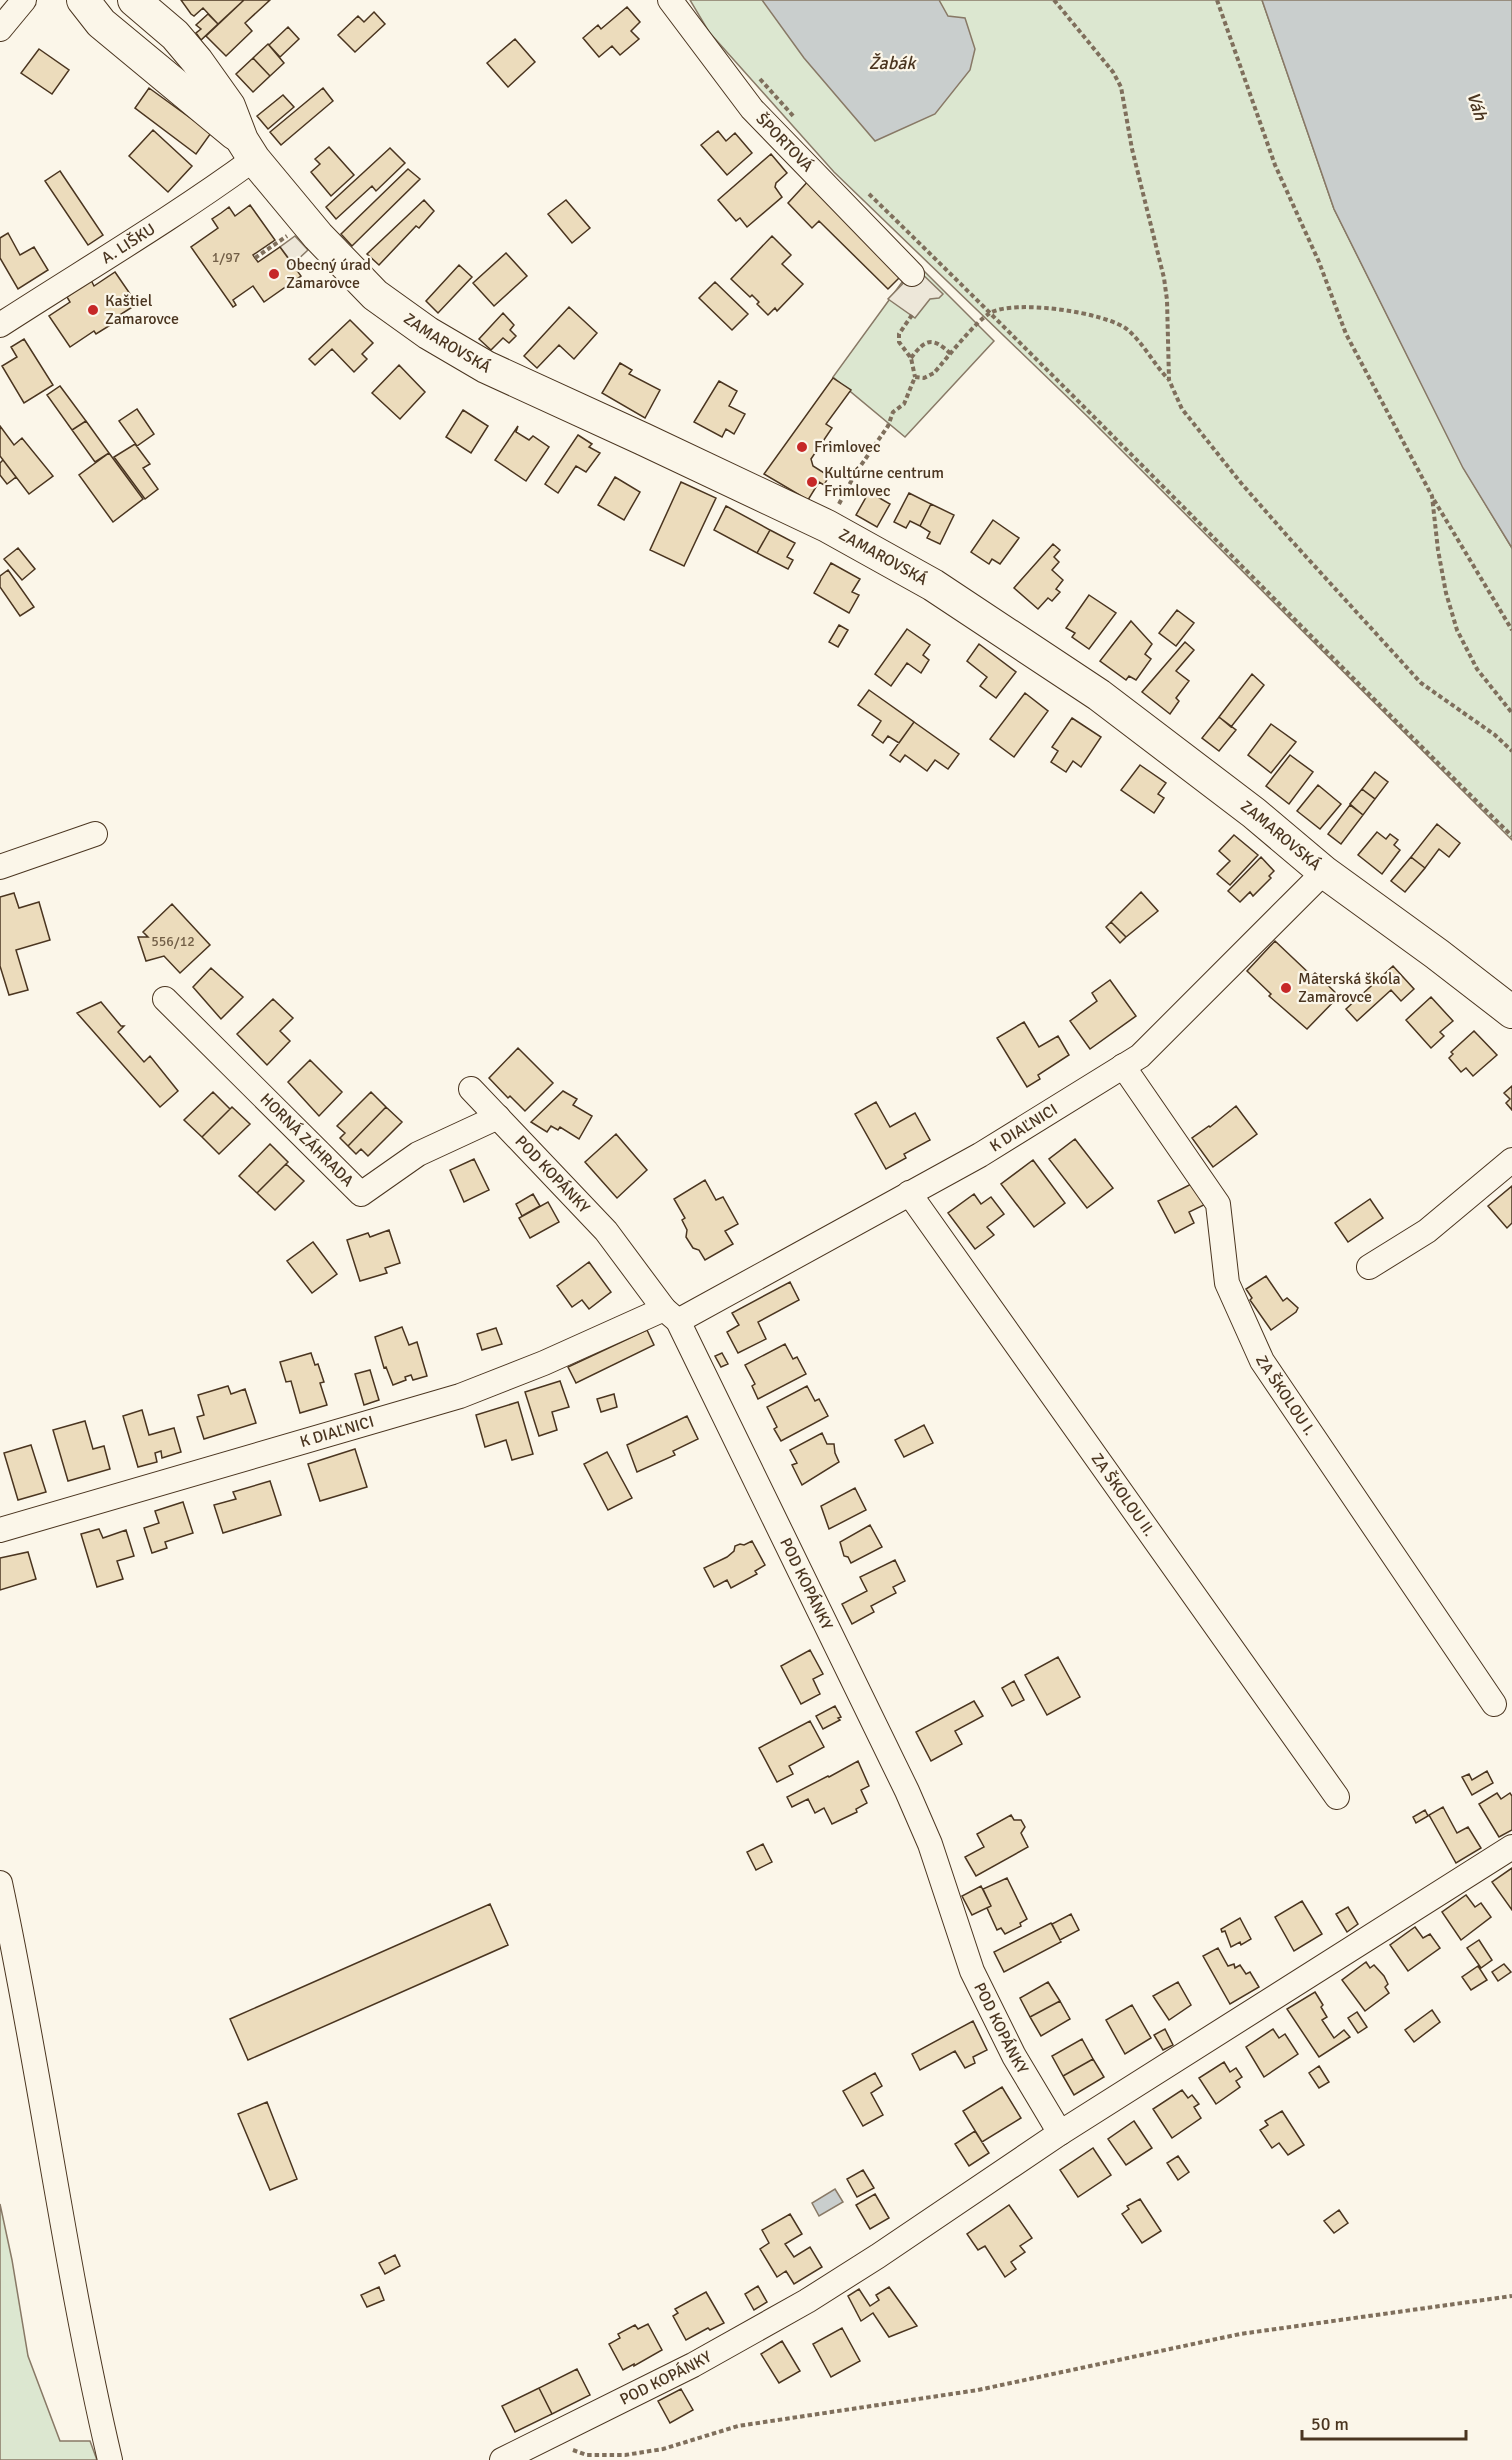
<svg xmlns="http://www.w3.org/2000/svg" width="1512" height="2460" font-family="Signika,sans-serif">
<rect width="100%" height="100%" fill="#fbf6e9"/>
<path fill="#dce7d0" stroke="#887966" stroke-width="1.5" d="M690,0h572l72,209 129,258 49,81v292l-424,-423 -254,-245 -125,-140z
M916,263l78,78 -89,96 -72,-60z
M0,2204l12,56 16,96 32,85h30l7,19h-97z"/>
<path fill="#ede7d9" stroke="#887966" stroke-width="1.5" d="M295,236l13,14 -15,14 -13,-17z
M917,269l26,25 -4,4 -9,1 -15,19 -27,-19z"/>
<path fill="#c9cecd" stroke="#887966" stroke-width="1.5" d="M762,0h177l9,16 17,2 10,31 -5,21 -35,44 -60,27 -71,-83z
M1262,0h250v548l-49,-80 -129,-259z
M835,2189l8,13 -24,14 -7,-13z"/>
<path fill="#ecdcbc" stroke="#4a3520" stroke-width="1.5" d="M181,0h63l-26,24 -15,-16 -9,8 -3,-2z
M244,0h26l-25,23 7,8 -26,25 -20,-20z
M627,7l13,15 -9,9 8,8 -19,16 -8,-9 -13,11 -16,-19 15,-13 3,4z
M374,12l11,12 -30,28 -17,-17 20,-19 6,6z
M208,14l10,10 -17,16 -5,-7 5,-4 -5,-4z
M288,27l11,12 -19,18 -11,-12z
M515,39l20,23 -27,25 -21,-24z
M268,44l16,19 -14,13 -17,-18z
M39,49l30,21 -17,24 -31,-21z
M253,58l17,18 -17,16 -17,-18z
M149,88l62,45 -15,21 -61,-46z
M323,88l10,13 -52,44 -11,-13z
M283,95l11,12 -26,22 -11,-13z
M153,130l39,36 -24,26 -39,-36z
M718,131l8,10 9,-8 17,20 -25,22 -26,-30z
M329,147l25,28 -23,21 -20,-24 9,-8 -5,-5z
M390,148l15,15 -29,28 -4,-5 -36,33 -10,-12z
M771,154l16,19 -11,10 -1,4 7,10 -35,30 -7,-9 -4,3 -18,-21z
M408,169l12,10 -68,67 -11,-12z
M60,171l43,64 -15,10 -43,-64z
M811,178l94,94 -17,17 -69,-68 -7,7 -24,-25z
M424,200l10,11 -15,17 -3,-2 -37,39 -12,-11z
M566,200l24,28 -18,15 -24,-29z
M250,205l25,35 -22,15 2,3 3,4 22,-15 21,29 -37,26 -11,-16 -20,14 3,5 -3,2 -42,-60 27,-19 -6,-9 9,-6 8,-6 6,9z
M8,233l12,22 14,-8 14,23 -30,19 -18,-31v-20z
M772,236l19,19 -9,9 21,20 -26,27 -2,-3 -7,7 -11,-11 2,-2 -7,-7 -2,2 -19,-18z
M506,253l21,23 -33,30 -21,-23z
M459,265l13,12 -34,36 -12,-12z
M115,272l22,32 -22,14 2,3 -21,13 -2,-3 -24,16 -21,-31 21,-14 -3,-5 24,-17 3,6z
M715,282l33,32 -16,16 -33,-32z
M569,307l28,26 -23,26 -15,-14 -22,23 -13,-12z
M503,313l11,12 -4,5 6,6 -7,7 -6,-5 -12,12 -12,-11z
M350,320l23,23 -11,11 5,5 -13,13 -22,-23 -17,16 -6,-6z
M24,339l29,46 -29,18 -22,-37 15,-9 -6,-10z
M620,363l12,7 -3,4 31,16 -15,28 -43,-25z
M399,365l26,27 -25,27 -28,-26z
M833,378l18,12 -25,34 6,4 -21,31 2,7 16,10 -5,9 -5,-3 -11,18 -44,-26z
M719,381l18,10 -8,15 16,8 -11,20 -8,-5 -4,8 -28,-15z
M60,386l26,35 -14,9 -25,-35z
M137,409l17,25 -17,12 -18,-25z
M463,410l25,16 -17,27 -25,-16z
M86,421l23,32 -14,9 -23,-32z
M0,426l14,19 8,-7 31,38 -24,18 -29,-38z
M518,426l-2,6 13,8 4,-4 16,11 -23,34 -31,-21z
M578,435l14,9 -3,3 11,6 -14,19 -10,-6 -18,27 -13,-9z
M135,444l15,20 -7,4 15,21 -13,10 -31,-42z
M109,453l34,46 -30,23 -34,-47z
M3,460l13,17 -9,7 -7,-9v-12z
M615,477l25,15 -16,28 -26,-15z
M681,482l35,16 -32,68 -34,-16z
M869,492l21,12 -13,23 -21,-12z
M909,493l22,11 -11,22 -10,-5 -4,7 -12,-6z
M931,504l23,11 -14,29 -13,-6 3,-6 -10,-6z
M726,506l44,24 -13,23 -43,-23z
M993,520l26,18 -19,26 -8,-5 -3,5 -18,-12z
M770,530l25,13 -8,14 6,3 -5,9 -31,-16z
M1053,544l7,6 -6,7 5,5 -7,8 11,10 -7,9 4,3 -8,9 -4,-3 -10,11 -24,-21z
M18,548l17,21 -13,11 -18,-21z
M831,563l29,16 -8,13 7,3 -10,18 -35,-20z
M8,570l26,37 -14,9 -20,-29v-11z
M1089,595l27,18 -27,36 -17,-12 3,-4 -9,-5z
M1177,610l17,13 -18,23 -17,-13z
M1131,621l21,23 -7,10 6,5 -15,21 -7,-4 -3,4 -26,-19z
M839,625l9,5 -10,17 -9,-5z
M907,629l23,16 -7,10 6,5 -8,13 -14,-10 -16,23 -16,-12z
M1185,642l9,8 -18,21 13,10 -13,17 3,3 -9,13 -28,-22z
M979,644l37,28 -20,26 -16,-12 7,-9 -20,-16z
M1252,674l12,11 -33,42 -12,-10z
M869,690l45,32 -15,21 -11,-7 -5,7 -11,-8 9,-14 -23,-16z
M1025,693l23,18 -34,46 -24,-18z
M1219,717l17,13 -17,21 -17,-13z
M1072,718l29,19 -20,30 -8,-6 -7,11 -15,-10 7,-11 -6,-4z
M914,722l45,32 -11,15 -13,-9 -8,11 -22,-16 -5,7 -10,-7z
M1271,724l25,18 -25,31 -23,-18z
M1290,755l23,17 -24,32 -23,-18z
M1140,765l26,18 -8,11 6,4 -10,15 -33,-23z
M1375,772l13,10 -13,17 -13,-10z
M1318,785l23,19 -21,25 -23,-18z
M1362,789l13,10 -12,16 -13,-11z
M1350,805l13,10 -22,29 -13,-10z
M1437,824l23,19 -11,14 -10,-8 -14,19 -14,-11z
M1377,832l9,7 4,-5 8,6 -4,5 6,5 -18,24 -24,-19z
M1234,835l24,20 -28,30 -13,-11 13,-13 -11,-10z
M1261,857l13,14 -5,5 2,2 -18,18 -3,-4 -10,10 -12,-11z
M1411,857l14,11 -20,24 -14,-11z
M1141,892l17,19 -32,26 -15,-15z
M14,893l5,15 20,-6 11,38 -34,10 12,40 -19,5 -9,-29v-69z
M172,904l38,41 -30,28 -16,-17 -18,5 -8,-24h10l-5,-5z
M1111,922l15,15 -6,6 -14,-16z
M1275,941l37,35 3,-3 24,23 -32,33 -38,-33 2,-2 -24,-23z
M1393,966l21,23 -13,12 -10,-11 -34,31 -11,-12z
M211,968l32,29 -22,22 -28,-32z
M1110,980l26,36 -46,33 -20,-28 27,-20 -5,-8z
M1431,997l22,24 -13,11 4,4 -13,12 -25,-28z
M273,999l20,19 -13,13 10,10 -23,24 -30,-31z
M101,1002l20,24h3l-6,6 26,30 6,-6 28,35 -18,16 -83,-94z
M1024,1022l15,25 19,-11 11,19 -31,20 2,4 -13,8 -30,-49z
M1474,1031l23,24 -24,21 -7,-8 -5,4 -12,-14 4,-4 -2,-2z
M518,1048l35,35 -28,28 -15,-15 -2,2 -19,-20z
M310,1060l32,32 -23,24 -31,-34z
M1512,1086v24l-6,-7 4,-4 -6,-6z
M563,1091l14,8 -4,6 19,11 -13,23 -19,-12 -2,3 -7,-4 -4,6 -16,-10z
M213,1092l17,17 -28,28 -18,-17z
M371,1092l15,15 -38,39 -8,-8 5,-5 -8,-7z
M876,1102l14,25 25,-14 15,27 -26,14 2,4 -20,11 -31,-55z
M1236,1106l21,28 -44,33 -21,-29 17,-12 1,1z
M232,1107l18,17 -31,30 -17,-17z
M386,1107l16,15 -34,34 -7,-7 -5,5 -8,-8z
M616,1134l31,36 -30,28 -32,-36z
M1075,1139l38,49 -26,20 -38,-49z
M270,1144l18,18 -31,31 -18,-17z
M474,1159l15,31 -25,12 -14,-32z
M1033,1160l32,43 -31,24 -33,-43z
M286,1164l18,17 -29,29 -18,-17z
M705,1180l11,20 7,-3 15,27 -13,7 8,13 -28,16 -6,-10 -6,-2 -7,-11 1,-7 -5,-10 3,-2 -11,-19z
M1197,1181l11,22 -19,9 5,11 -19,10 -17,-32z
M1512,1186v37l-5,5 -19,-22z
M533,1194l7,12 -18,10 -6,-12z
M974,1194l7,10 10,-7 13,17 -17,13 7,8 -19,14 -27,-36z
M1370,1199l13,19 -35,24 -13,-19z
M548,1202l11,20 -29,16 -11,-20z
M389,1230l11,33 -15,5 2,5 -27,8 -13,-41 21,-7 2,4z
M313,1242l24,32 -25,19 -25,-32z
M589,1262l22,30 -22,17 -7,-9 -10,7 -15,-21z
M1266,1276l17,25 4,-3 11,10 -2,4 -25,18 -21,-30 2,-2 -6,-9z
M790,1282l9,18 -41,22 8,17 -28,14 -11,-21 12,-7 -7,-12z
M402,1327l7,18 8,-3 10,34 -14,4 -2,-5 -6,2 1,3 -13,5 -7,-18 -2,1 -9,-31z
M496,1328l6,16 -20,6 -5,-16z
M647,1330l7,15 -78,38 -8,-16z
M785,1344l8,15 4,-2 9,17 -48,25 -6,-13 3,-2 -10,-19z
M311,1353l4,12 3,-1 6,18 -4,1 7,22 -27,8 -9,-32 -5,1 -6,-20z
M722,1353l6,11 -7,3 -6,-11z
M370,1370l9,30 -15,5 -9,-31z
M560,1381l9,26 -17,5 5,18 -18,6 -14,-44z
M228,1386l3,8 14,-5 11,34 -52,16 -7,-22 7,-2 -6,-20z
M807,1386l8,15 4,-2 9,17 -47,25 -7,-12 3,-2 -10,-20z
M614,1394l3,13 -16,5 -4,-13z
M518,1402l15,52 -21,6 -6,-20 -21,7 -9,-32z
M142,1410l7,25 25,-7 7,24 -19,6 -1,-7 -6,2 2,9 -19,5 -15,-51z
M687,1416l11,23 -25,12 2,4 -38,17 -10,-27z
M85,1421l8,28 11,-3 6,23 -42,12 -15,-51z
M924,1425l9,18 -29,14 -9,-17z
M822,1433l5,11h7l1,9 4,9 -37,23 -10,-20 5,-2 -7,-13z
M31,1445l15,47 -28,8 -14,-47z
M355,1449l12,38 -47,14 -12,-37z
M607,1452l25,46 -24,12 -24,-46z
M270,1481l11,34 -58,18 -9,-28 22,-6 -3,-7z
M855,1488l11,22 -37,19 -8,-23z
M183,1502l10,31 -28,9 2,6 -15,5 -8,-25 15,-5 -4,-12z
M870,1525l12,22 -31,16 -3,-6 -4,-1 -4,-14z
M99,1529l4,9 23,-8 8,26 -17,5 6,18 -26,8 -16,-53z
M752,1541l13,24 -10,6 2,3 -26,14 -4,-8 -13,7 -10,-19 23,-11 7,-6 1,-5 5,-2 4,1z
M28,1552l8,27 -36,11v-32z
M895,1560l10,21 -12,6 3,6 -25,13 3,6 -22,12 -10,-20 25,-13 -7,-14z
M810,1650l13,24 -10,5 7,15 -19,10 -20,-38z
M1058,1657l22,40 -33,18 -22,-40z
M1014,1681l10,19 -12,6 -10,-18z
M974,1701l9,15 -28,15 7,13 -31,17 -15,-29z
M835,1706l6,11 -3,1 2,2 -17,9 -7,-13z
M810,1721l14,26 -35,19 4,8 -16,8 -18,-34z
M858,1761l11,25 -8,4 6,13 -11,6 1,3 -25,12 -8,-16 -9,5 -7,-14 -16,8 -5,-10 41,-21 1,1z
M1487,1771l6,12 -21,12 -10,-18 7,-3 3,6z
M1497,1793l4,6 9,-6 2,3v34l-13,7 -20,-33z
M1443,1807l14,26 11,-6 13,21 -25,15 -27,-48z
M1425,1810l3,6 -12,7 -3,-6z
M1011,1815l3,5h7l4,7 -4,6 7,14 -52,29 -11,-19 19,-10 -7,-13z
M763,1844l9,18 -16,8 -9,-18z
M1512,1868v42l-20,-28z
M1007,1878l20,41 -7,4 1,3 -16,8 -4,-6 -4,2 -10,-22 4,-2 -8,-17z
M981,1886l10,20 -19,9 -10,-19z
M1466,1895l9,12 6,-4 10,14 -30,23 -19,-28z
M1302,1901l20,33 -28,17 -19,-34z
M490,1904l18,41 -260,115 -18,-41z
M1348,1907l10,17 -11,8 -11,-18z
M1071,1914l8,16 -19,10 -8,-16z
M1240,1918l11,21 -10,6 -1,-3 -9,5 -6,-16 -3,1 -1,-3z
M1051,1923l10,19 -57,30 -10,-20z
M1415,1927l8,11 7,-4 10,14 -32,23 -18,-26z
M1479,1940l13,20 -11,8 -14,-20z
M1218,1948l10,18 6,-2 1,4 5,-3 6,9 4,-2 9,15 -29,17 -27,-48z
M1366,1962l4,6 4,-3 10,11 4,8 -3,3 4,6 -24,18 -23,-31z
M1504,1964l7,8 -13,9 -6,-9z
M1478,1966l9,14 -16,10 -9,-13z
M1048,1982l12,19 -30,16 -10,-19z
M1178,1982l13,23 -22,15 -16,-24z
M1315,1992l8,13 -2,2 6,10 -5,3 12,18 10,-8 6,7 -31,20 -32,-48z
M1060,2001l10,18 -29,17 -11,-19z
M1132,2005l19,33 -26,16 -19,-34z
M1432,2010l8,12 -26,20 -9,-12z
M1357,2012l10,15 -9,6 -10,-15z
M973,2021l14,29 -14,7 2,6 -10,5 -10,-17 -35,19 -8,-16z
M1165,2029l8,16 -10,5 -9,-15z
M1273,2029l6,9 6,-4 13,20 -34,23 -18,-30z
M1082,2039l11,20 -30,17 -11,-20z
M1093,2059l11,18 -30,18 -11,-19z
M1224,2062l6,10 6,-4 6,9 -6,4 4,6 -24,17 -17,-26z
M1319,2066l10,16 -10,6 -10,-15z
M875,2073l7,13 -11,7 12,22 -20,11 -20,-35z
M1002,2087l19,31 -39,24 -19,-31z
M1182,2090l6,8 4,-3 7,9 -5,3 7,11 -29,20 -19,-29z
M267,2102l30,77 -27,11 -32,-76z
M1282,2111l22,34 -16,10 -9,-12 -7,5 -12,-18 8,-5 -3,-4z
M1134,2121l18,27 -26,17 -18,-26z
M975,2131l14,22 -20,13 -14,-22z
M1093,2148l18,27 -33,22 -18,-27z
M1178,2156l11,16 -11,8 -11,-17z
M863,2170l11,18 -17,9 -10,-18z
M875,2194l14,24 -19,11 -14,-24z
M1140,2199l21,32 -19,12 -20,-29 7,-5 -2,-3z
M1009,2205l23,33 -12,8 5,6 -14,10 5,7 -11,8 -20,-31 -7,4 -11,-16z
M1339,2210l9,13 -14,10 -10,-12z
M790,2214l12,20 -17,10 9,13 16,-10 12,20 -28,17 -8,-13 -9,6 -17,-28 9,-6 -7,-13z
M395,2255l5,11 -15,8 -6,-11z
M758,2286l9,16 -13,8 -9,-16z
M379,2287l5,13 -17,7 -6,-12z
M889,2287l28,39 -28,11 -16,-24 -12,8 -13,-25 11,-7 11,17 9,-6 -3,-5z
M706,2292l18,31 -14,7 -2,-2 -22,12 -13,-24 5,-3 -3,-4z
M648,2324l14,26 -28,16v-2l-11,6 -14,-26 11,-6 -2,-4 17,-9 3,4z
M842,2328l18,33 -29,16 -18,-33z
M782,2341l18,30 -21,12 -18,-29z
M577,2369l13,26 -38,19 -13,-26z
M539,2388l13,26 -37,18 -13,-26z
M681,2389l12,21 -23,13 -12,-22z"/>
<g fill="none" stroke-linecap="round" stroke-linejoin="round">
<defs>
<g id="minor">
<path id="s1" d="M670,0l82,109 160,165"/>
<path d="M0,29l24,-29"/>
<path id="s2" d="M0,325c85,-55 172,-106 254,-166"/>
<path d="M0,867l95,-33"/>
<path id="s3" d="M165,999l196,195 57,-40 80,-37"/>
<path id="s4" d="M1123,1066l95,138 9,79 35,78 232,343"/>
<path id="s5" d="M471,1089l135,142 58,78 14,12 229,470 23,53 42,127 42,85 46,77"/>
<path id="s6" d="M909,1193l428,604"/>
<path d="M1369,1267l58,-36 85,-71"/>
<path id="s7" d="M678,1321l302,-166 160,-99 184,-184"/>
<path id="s8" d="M0,1530l460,-134 84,-33 120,-54"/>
<path d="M0,1883c41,191 65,386 110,577"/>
<path id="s9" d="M502,2460l191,-95 114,-64 71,-45 182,-123 452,-286"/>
</g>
<g id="major">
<path d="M83,0l18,23 134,111"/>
<path id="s10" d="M134,0l41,35 22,26 32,45 13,34 12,19 64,77 57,59 53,38 58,34 157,72 184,87 106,59 166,110 155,118 70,59 113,82 75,58"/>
</g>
</defs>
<use href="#minor" stroke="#4a3520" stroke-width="26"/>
<use href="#major" stroke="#4a3520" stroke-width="34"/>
<path stroke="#7f6f5c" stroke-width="4" stroke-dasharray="4.5 3" stroke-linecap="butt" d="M1054,0l59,72 8,15 11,62 32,129 3,22 2,80 13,29 59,74 49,56 131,144 74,52 17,16
M1217,0l58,165 44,97 27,72 86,162 6,54 8,43 11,37 20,39 35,44
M760,79l35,39
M869,194c217,211 427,430 643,642
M255,258l32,-22
M912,315l-13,19v8l12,16 4,19
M911,358c15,-20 22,-21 40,-4
M1434,500l78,130
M839,504l16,-30 33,-48 5,-14 11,-8 11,-27 9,1 10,-5c12,-14 42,-52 56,-60 24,-14 116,-1 138,17 15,13 26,34 40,49
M573,2450l14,5h38l38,-6 75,-23 240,-36 262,-56 272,-38"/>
<use href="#minor" stroke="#fbf6e9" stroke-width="24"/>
<use href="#major" stroke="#fbf6e9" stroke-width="32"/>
</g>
<g fill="#c62828" stroke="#fbf6e9" stroke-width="2">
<circle cx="274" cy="274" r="6"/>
<circle cx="93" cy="310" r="6"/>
<circle cx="802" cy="447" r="6"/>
<circle cx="812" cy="482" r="6"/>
<circle cx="1286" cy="988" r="6"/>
</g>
<g text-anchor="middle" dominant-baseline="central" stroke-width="4.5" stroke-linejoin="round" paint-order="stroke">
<g font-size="14" fill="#725f47">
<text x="226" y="257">1/97</text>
<text x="173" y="941">556/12</text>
</g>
<g font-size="16" fill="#4a3520" stroke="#fbf6e9">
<text stroke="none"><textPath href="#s1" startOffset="183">ŠPORTOVÁ</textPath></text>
<text stroke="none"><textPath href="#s2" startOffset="152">A. LIŠKU</textPath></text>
<text stroke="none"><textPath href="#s10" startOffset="471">ZAMAROVSKÁ</textPath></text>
<text stroke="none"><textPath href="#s10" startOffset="957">ZAMAROVSKÁ</textPath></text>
<text stroke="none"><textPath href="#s10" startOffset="1443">ZAMAROVSKÁ</textPath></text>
<text stroke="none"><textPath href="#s7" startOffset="396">K DIAĽNICI</textPath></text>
<text stroke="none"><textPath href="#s3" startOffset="200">HORNÁ ZÁHRADA</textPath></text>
<text stroke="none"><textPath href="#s5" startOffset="118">POD KOPÁNKY</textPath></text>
<text stroke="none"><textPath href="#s4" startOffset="374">ZA ŠKOLOU I.</textPath></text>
<text stroke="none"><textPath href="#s8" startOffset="351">K DIAĽNICI</textPath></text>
<text stroke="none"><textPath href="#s6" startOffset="370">ZA ŠKOLOU II.</textPath></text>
<text stroke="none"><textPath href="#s5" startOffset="604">POD KOPÁNKY</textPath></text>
<text stroke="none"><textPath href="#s5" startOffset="1090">POD KOPÁNKY</textPath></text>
<text stroke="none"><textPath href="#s9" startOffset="183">POD KOPÁNKY</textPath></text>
</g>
<g font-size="16" fill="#4a3520" stroke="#fbf6e9" text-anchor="start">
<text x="286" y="265">Obecný úrad<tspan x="286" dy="18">Zamarovce</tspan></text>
<text x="105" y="301">Kaštiel<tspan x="105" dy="18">Zamarovce</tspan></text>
<text x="814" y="447">Frimlovec</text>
<text x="824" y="473">Kultúrne centrum<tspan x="824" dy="18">Frimlovec</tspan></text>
<text x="1298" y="979">Materská škola<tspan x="1298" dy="18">Zamarovce</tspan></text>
</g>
<g font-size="18" font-style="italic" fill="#4a3520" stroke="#fbf6e9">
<text x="892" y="63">Žabák</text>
<text transform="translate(1477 106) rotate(72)">Váh</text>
</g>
</g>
<path d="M1302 2430v9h164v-9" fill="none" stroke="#4a3520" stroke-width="3"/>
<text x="1311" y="2430" font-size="18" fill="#4a3520" stroke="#fbf6e9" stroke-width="4.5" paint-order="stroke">50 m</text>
</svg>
